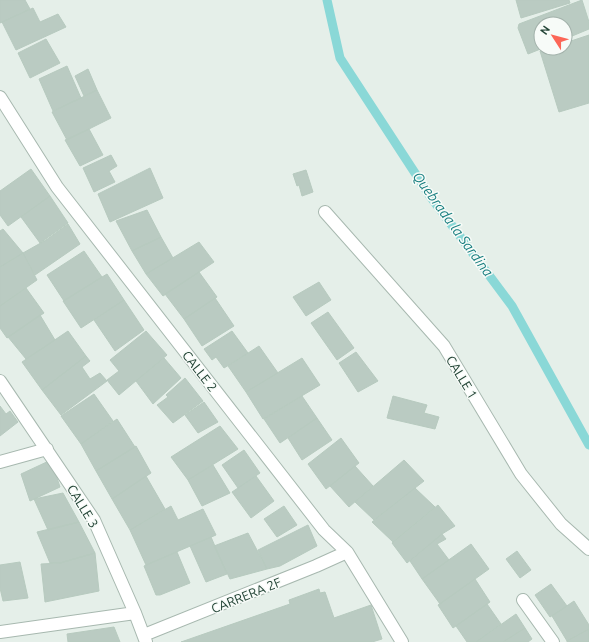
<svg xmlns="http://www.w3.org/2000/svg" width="589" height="642" font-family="Ubuntu,sans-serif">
<rect width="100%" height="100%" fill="#e5efe9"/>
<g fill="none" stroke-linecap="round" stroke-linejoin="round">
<path stroke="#8ad8d7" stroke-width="9" d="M327,0l13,58 90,138 82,110 77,139"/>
</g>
<path fill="#bacbc2" stroke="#b7cabf" d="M0,0h25l5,9 -30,14z
M516,0h53l1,3 -49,15z
M582,0l7,22v7l-24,10v-15h-24v24h2l-15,6 -10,-26 1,-4z
M33,8l7,14 18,-8 8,13 -50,23 -14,-28z
M589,35v68l-30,9 -19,-61 8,-3h17v-5z
M46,39l14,24 -30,15 -12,-25z
M67,66l14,32 -28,13 -14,-32z
M88,69l9,21 -13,6 -9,-20z
M97,90l14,28 -44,22 -15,-28z
M89,129l14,26 -23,11 -15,-26z
M111,155l6,11 -8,5 6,11 -21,10 -11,-24z
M150,168l13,30 -53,24 -12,-28z
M31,169l19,27 -42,30 -8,-11v-24z
M306,170l7,22 -11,4 -3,-11 -2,1 -4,-12z
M50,196l18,27 -28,20 -19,-26z
M147,210l14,27 -29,14 -16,-30z
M68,224l12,20 -45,31 -12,-22 23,-13z
M3,229l20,24 -23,14v-36z
M161,237l12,21 -27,16 -14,-23z
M199,242l15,20 -51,34 -17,-22z
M84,251l18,26 -38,24 -17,-26z
M23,253l14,27 -37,26v-39z
M199,272l18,25 -33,22 -19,-25z
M107,274l17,26 -43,28 -18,-27z
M319,282l12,18 -25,16 -13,-19z
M26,288l18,25 -37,25 -7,-10v-22z
M215,298l19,28 -32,20 -18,-27z
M124,300l20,30 -29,21 -21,-31z
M328,312l26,36 -17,12 -26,-37z
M40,315l15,25 -29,19 -18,-22z
M68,331l18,25 -44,34 -20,-28z
M146,331l21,24 -48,40 -12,-15 12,-9 -9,-11z
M232,331l16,22 -24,15 -8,-11 -4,3 -8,-11z
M259,346l19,27 -32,19 -18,-26z
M356,352l22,29 -20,11 -19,-29z
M86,356l4,5 -8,6 8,12 10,-6 7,8 -46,34 -19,-25z
M164,358l17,20 -28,26 -17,-23z
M302,358l18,27 -57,34 -17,-27z
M185,378l18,23 -30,22 -16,-18 11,-8 -2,-2z
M94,394l19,27 -32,23 -20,-28z
M302,396l15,22 -37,25 -16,-24z
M393,396l34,9 -3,8 15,4 -4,12 -48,-11z
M204,402l14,20 -20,11 -13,-18z
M0,406l6,8 4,-3 8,11 -18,14z
M317,418l15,22 -30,20 -14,-22z
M117,419l18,28 -39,24 -15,-27z
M220,426l18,23 -50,31 -17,-23z
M341,438l18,25 -33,26 -18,-25z
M136,446l15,27 -39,26 -16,-28z
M244,450l16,23 -22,15 -16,-23z
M51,460l9,27 -30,14 -9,-27z
M404,460l20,21 -50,39 -19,-18z
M213,465l17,28 -28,13 -14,-26z
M355,466l18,20 -24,21 -19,-21z
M146,476l19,33 -35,21 -18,-31z
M256,476l18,25 -23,17 -19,-26z
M415,488l20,19 -42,35 -21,-20z
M63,493l16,29 -31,8 -14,-31z
M438,505l17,21 -13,8 -35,29 -15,-20z
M171,506l7,14 25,-11 13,26 -70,30 -16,-35z
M284,506l13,19 -20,12 -13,-18z
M79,522l16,31 -35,10h-10l-13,-31z
M308,525l9,21 -37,20 -13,3 -9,-19z
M248,533l19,36 -37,10 -16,-33z
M442,534l4,5 -9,5 12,16 -27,19 -12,-18z
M211,537l16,37 -21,8 -16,-36z
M471,544l18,25 -49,35 -18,-25z
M517,551l14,19 -11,8 -14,-19z
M177,552l13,31 -30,12h-4l-12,-29z
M95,553l4,38 -54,11 -4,-38 19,-1z
M20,562l8,36 -25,3 -3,-13v-23z
M475,579l15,23 -37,26 -15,-23z
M551,584l16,22 -17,11 -15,-22z
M319,589l1,4 5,-1 9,26 37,-13 11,34 -10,3h-191l109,-38 -1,-4z
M574,601l15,24v4l-22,12 -15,-25z
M487,604l14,20 -25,18h-9l-11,-16z
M516,614l9,14 -22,14h-27z
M114,627l6,15h-52l-1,-8z
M525,628l7,11 -4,3h-25z
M589,629v13h-22v-1z"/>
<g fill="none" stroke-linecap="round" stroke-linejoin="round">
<defs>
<path id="minor" d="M0,97l57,90 267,343 23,22 55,90
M325,212l119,134 77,128 40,50 28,25
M0,381l94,139 41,93 11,29
M0,462l47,-13
M523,600l30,42
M0,632l135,-19
M144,635l172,-69 31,-14"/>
</defs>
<use href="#minor" stroke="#a7b8af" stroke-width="14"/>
<use href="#minor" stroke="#fff" stroke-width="12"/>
</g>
<g text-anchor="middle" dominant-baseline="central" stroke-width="3" stroke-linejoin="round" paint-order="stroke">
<g font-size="13" fill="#224335" stroke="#f7fbf8">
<text transform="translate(200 371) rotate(52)">CALLE 2</text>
<text transform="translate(462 377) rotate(59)">CALLE 1</text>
<text transform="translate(83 506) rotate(59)">CALLE 3</text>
<text transform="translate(246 595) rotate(-22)">CARRERA 2F</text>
</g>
<g font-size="14" font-style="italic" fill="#177e7f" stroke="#f7fbf8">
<text transform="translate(453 224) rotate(54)">Quebrada la Sardina</text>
</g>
</g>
<g transform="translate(553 36) rotate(306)"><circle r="19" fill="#f7fbf8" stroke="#a2b1aa"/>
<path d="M0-3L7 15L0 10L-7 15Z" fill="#fc6657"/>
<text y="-6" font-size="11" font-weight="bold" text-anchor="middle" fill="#224335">N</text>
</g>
</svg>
